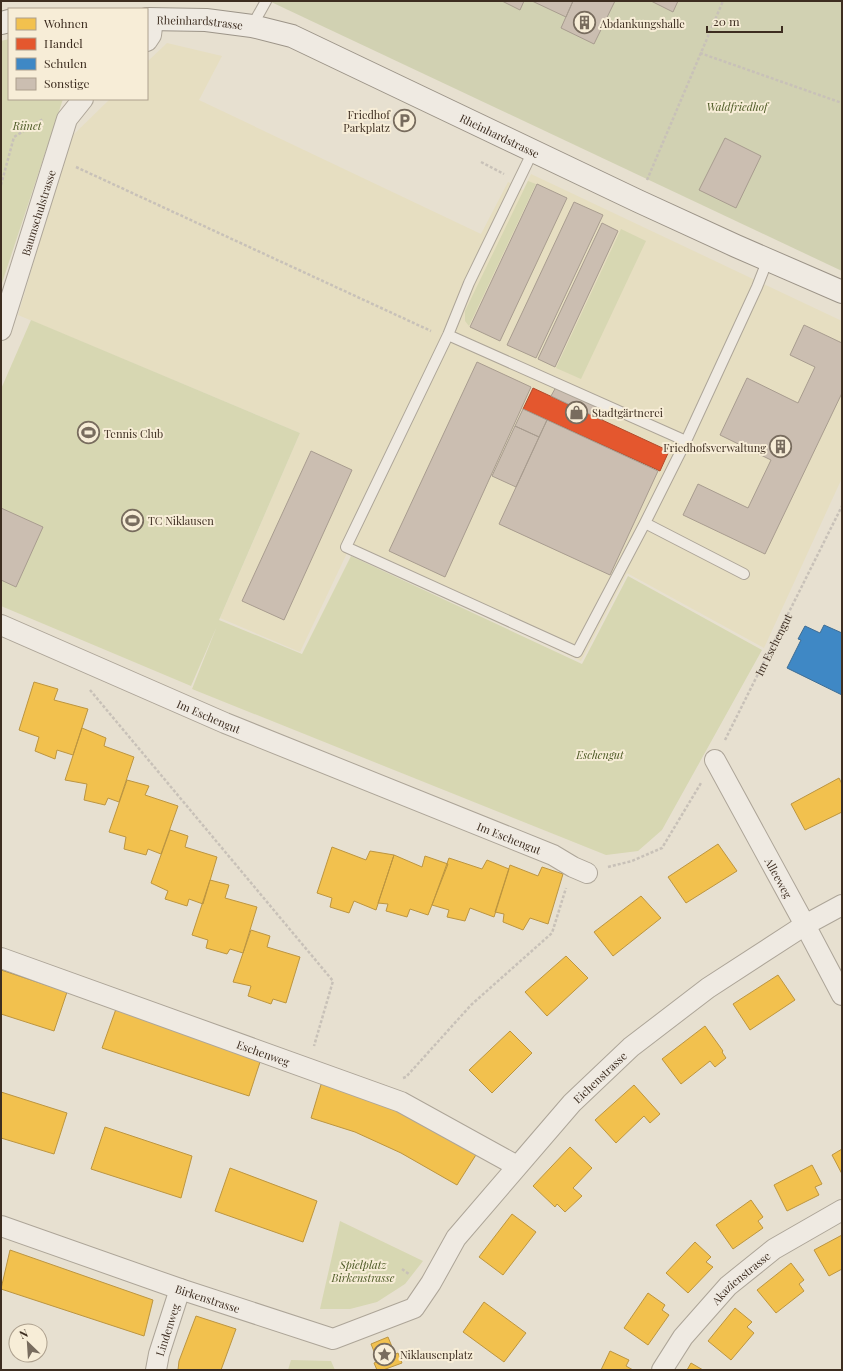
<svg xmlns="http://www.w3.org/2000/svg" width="843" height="1371" font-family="'Playfair Display',serif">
<rect width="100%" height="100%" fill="#e7e0d0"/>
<path fill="#e6dec1" d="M167,43l55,13 -23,44 282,134 27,-52 15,8 8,-16 311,147v157l-78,170 -137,-75 -46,88 -233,-110 -48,101 -80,-34 80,-185 -282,-118 53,-178 39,-38h37v-37z"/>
<path fill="#d7d7b2" d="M9,39v60h54l-62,187v-245z
M528,181l8,3 -67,142 -4,-5v-10z
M621,229l25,12 -65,138 -25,-11z
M31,320l269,113 -81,187 83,34 49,-98 231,108 46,-88 134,74 -100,180 -24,21 -32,4 -414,-166 25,-63 -26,60 -190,-80v-217z
M340,1221l83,40 -18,23 -28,18 -27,7h-30z
M291,1360l40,1 4,9h-47z"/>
<path fill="#d1d1b2" d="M269,1h573v270z"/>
<path fill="#f2c14e" stroke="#bc9540" d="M34,682l24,7 -4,11 34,9 -15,46 -16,-5 -2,9 -20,-8 4,-14 -20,-7z
M82,728l24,10 -2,8 30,11 -15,45 -11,-4 -3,7 -21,-5 3,-16 -22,-4z
M839,778l3,6v28l-37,18 -14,-26z
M127,780l22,6 -4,9 33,11 -17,48 -13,-5 -2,6 -22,-6 2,-12 -17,-5z
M170,830l18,6 -3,11 32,10 -14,47 -14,-5 -2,7 -22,-7 3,-8 -17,-8z
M718,844l19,27 -51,32 -18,-26z
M332,847l34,13 4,-9 24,4 -18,55 -22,-9 -5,12 -19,-6 2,-9 -15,-5z
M394,855l28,12 3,-11 23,8 -20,51 -18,-6 -3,8 -21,-6 2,-7 -10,-1z
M449,858l33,11 5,-9 22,9 -15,48 -24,-9 -5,13 -18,-4 2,-7 -17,-5z
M510,865l28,11 4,-9 21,7 -15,50 -18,-6 -7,12 -20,-8 1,-8 -9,-2z
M210,880l19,5 -4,13 32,9 -14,46 -13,-4 -3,5 -21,-6 2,-8 -16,-5z
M641,896l20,22 -48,38 -19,-24z
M251,930l19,6 -3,11 33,10 -14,46 -13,-4 -2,5 -23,-8 3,-10 -18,-4z
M566,956l22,22 -41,38 -22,-24z
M1,970l66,22 -13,39 -53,-17z
M778,975l17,25 -45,30 -17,-26z
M116,1009l145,50 -12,37 -147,-48z
M705,1026l18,25 -1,1 4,6 -11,9 -5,-6 -29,23 -19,-25z
M510,1031l22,22 -40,40 -23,-23z
M323,1078l76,28 80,44 -22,35 -56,-32 -46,-21 -44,-14z
M634,1085l26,29 -10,9 -6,-7 -28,27 -21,-23z
M1,1092l66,21 -13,41 -53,-16z
M105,1127l87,29 -11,42 -90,-29z
M570,1147l22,21 -19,20 9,8 -17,16 -8,-8 -2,3 -22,-21z
M842,1149v25l-10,-19z
M812,1165l10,19 -7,3 4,8 -32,16 -13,-26z
M230,1168l87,33 -14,41 -88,-31z
M751,1200l12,17 -5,4 5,7 -30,21 -17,-24z
M512,1214l24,18 -33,43 -24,-18z
M842,1235v34l-13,7 -15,-26z
M695,1242l16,15 -5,5 7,5 -25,26 -22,-20z
M10,1250l143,50 -9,36 -143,-47z
M791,1263l13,17 -5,4 5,7 -28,22 -19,-23z
M648,1293l17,12 -3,5 7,5 -21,30 -24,-17z
M484,1302l42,31 -22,29 -41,-30z
M735,1308l17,14 -5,5 7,6 -23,27 -23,-19z
M196,1316l40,13 -15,41h-43l1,-9z
M388,1337l7,17 -17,7 -7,-17z
M610,1351l19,9 -3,6 7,4h-32z
M398,1353l4,10 -19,7h-6l-3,-7z
M691,1363l12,7h-16z"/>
<path fill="#e4572e" stroke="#b24a2a" d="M533,388l136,63 -9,20 -137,-62z"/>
<path fill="#3f88c5" stroke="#3e6d94" d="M824,625l18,8v62l-55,-27 14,-28 -3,-1 7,-13 15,7z"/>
<path fill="#cbbeb1" stroke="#a89c8f" d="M502,1h22l-4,9z
M532,1h41l-7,16z
M573,1h42l-21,43 -33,-16z
M651,1h27l-5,11z
M725,138l36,18 -25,52 -37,-18z
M537,184l30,14 -67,143 -30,-14z
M574,202l29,13 -67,143 -29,-13z
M602,223l16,8 -63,136 -17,-8z
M804,325l38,18v50l-77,161 -82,-39 15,-31 50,24 23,-48 -51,-25 27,-57 51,25 17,-36 -25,-12z
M477,362l54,25 -86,190 -56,-26z
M556,387l50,23 -4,10 -51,-24z
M523,409l24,11 -8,17 -24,-11z
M547,420l111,51 -48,104 -111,-51z
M515,426l24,11 -23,50 -24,-11z
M311,451l41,19 -68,150 -42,-19z
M1,508l42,19 -27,60 -15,-7z"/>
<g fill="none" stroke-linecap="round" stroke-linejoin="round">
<defs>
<path id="lane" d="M252,26l14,-25
M533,151l-64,132 -21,52 -102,212 231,105 68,-129
M448,335l238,106
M744,574l-99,-51 41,-82 71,-154 11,-28"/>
<g id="street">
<path d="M147,41l4,-6 2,-16"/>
<path id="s2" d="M1,330l66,-211 16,-20"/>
<path id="s3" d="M1,625l224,98 328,132 20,12 14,6"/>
<path id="s4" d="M715,760l90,165 37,70"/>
<path id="s5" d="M1,958l400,144 116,64"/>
<path id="s6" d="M1,1226l179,63 153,50 81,-31 17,-25 25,-45 116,-135 59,-56 77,-59 97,-63 37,-20"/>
<path id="s7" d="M156,1370l3,-16 21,-65"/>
<path id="s8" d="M662,1370l21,-33 45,-51 46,-37 68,-39"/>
</g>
<g id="secondary">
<path id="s9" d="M147,19l59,1 46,6 40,10 346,165 98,45 106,46"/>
<path d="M1,23l8,-2"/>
</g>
</defs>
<use href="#lane" stroke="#ada598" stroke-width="12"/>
<use href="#street" stroke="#ada598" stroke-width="22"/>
<use href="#secondary" stroke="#9c9488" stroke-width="24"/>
<g stroke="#c8c1b8" stroke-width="2.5" stroke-dasharray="3 2" stroke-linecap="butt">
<path d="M700,53l142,50"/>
<path d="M481,162l23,12"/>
<path d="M76,167l355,164"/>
<path d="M647,180l76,-179"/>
<path d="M1,185l13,-48 29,-18"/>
<path d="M90,690l243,291 -19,65"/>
<path id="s1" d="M725,740l117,-234"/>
<path d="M608,867l24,-6 30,-13 39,-65"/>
<path d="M403,1078l3,-1 65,-72 81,-72 14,-45"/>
<path d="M402,1269l7,5"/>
</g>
<use href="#lane" stroke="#efeae2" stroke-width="10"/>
<use href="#street" stroke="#efeae2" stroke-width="20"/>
<use href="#secondary" stroke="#efeae2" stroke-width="22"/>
</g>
<defs>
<symbol id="building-ring" viewBox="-11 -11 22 22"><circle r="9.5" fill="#f7edd7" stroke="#786c5e" stroke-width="1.5"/><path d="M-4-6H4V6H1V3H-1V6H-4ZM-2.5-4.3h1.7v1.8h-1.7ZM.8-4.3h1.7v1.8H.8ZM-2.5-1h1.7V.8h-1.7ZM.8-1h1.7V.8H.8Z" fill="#786c5e"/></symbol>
<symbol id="parking-ring" viewBox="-11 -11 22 22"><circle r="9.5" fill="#f7edd7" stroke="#786c5e" stroke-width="1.5"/><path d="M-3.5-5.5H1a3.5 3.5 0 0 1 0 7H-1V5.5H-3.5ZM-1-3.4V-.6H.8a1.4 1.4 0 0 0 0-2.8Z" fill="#786c5e"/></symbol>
<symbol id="shop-ring" viewBox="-11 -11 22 22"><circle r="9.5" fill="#f7edd7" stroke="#786c5e" stroke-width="1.5"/><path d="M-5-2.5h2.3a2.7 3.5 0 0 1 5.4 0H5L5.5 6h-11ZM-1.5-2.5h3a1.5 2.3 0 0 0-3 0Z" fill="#786c5e"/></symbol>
<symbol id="stadium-ring" viewBox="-11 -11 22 22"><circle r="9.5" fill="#f7edd7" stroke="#786c5e" stroke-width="1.5"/><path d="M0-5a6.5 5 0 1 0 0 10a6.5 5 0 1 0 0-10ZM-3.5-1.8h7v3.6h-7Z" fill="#786c5e"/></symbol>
<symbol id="sight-ring" viewBox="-11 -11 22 22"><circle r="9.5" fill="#f7edd7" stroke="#786c5e" stroke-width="1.5"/><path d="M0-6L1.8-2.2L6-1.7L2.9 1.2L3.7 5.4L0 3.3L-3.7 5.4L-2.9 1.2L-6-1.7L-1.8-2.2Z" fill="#786c5e"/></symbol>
</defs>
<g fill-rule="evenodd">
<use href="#building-ring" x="572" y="10" width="25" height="25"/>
<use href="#parking-ring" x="392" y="108" width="25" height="25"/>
<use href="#shop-ring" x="564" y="400" width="25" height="25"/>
<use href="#stadium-ring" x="76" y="420" width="25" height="25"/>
<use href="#building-ring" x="768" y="434" width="25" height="25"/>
<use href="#stadium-ring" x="120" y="508" width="25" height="25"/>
<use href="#sight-ring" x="372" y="1342" width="25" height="25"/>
</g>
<g text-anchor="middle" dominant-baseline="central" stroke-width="4" stroke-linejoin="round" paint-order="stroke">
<g font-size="11" fill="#3d2d20" stroke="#f7edd7">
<text stroke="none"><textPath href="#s9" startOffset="53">Rheinhardstrasse</textPath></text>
<text stroke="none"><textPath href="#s9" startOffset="377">Rheinhardstrasse</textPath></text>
<text stroke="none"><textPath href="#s2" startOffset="123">Baumschulstrasse</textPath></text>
<text stroke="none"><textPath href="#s1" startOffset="107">Im Eschengut</textPath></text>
<text stroke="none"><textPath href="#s3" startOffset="227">Im Eschengut</textPath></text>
<text stroke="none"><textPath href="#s3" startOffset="551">Im Eschengut</textPath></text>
<text stroke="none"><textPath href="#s4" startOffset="134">Alleeweg</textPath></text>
<text stroke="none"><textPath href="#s5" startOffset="279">Eschenweg</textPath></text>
<text stroke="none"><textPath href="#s6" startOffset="735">Eichenstrasse</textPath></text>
<text stroke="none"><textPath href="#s8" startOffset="122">Akazienstrasse</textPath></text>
<text stroke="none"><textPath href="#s6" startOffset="219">Birkenstrasse</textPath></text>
<text stroke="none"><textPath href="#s7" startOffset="42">Lindenweg</textPath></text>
</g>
<g font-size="11" fill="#3d2d20" stroke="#f7edd7" text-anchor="start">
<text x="600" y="23">Abdankungshalle</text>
<text x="390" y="114" text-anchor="end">Friedhof<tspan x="390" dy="13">Parkplatz</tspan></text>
<text x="592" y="412">Stadtgärtnerei</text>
<text x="104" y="433">Tennis Club</text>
<text x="766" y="447" text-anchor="end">Friedhofsverwaltung</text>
<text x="148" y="520">TC Niklausen</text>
<text x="400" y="1354">Niklausenplatz</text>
</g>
<g font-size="11" font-style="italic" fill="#4d5a25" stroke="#f7edd7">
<text x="737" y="106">Waldfriedhof</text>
<text x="27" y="125">Riinet</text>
<text x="600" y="754">Eschengut</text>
<text x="363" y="1264">Spielplatz<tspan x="363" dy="13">Birkenstrasse</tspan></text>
</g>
</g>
<rect width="843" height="1371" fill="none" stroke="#3d2d20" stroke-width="4"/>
<rect x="8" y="8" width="140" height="92" fill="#f7edd7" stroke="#ada08e"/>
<rect x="16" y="18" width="20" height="12" fill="#f2c14e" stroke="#ada08e"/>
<text x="44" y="28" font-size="12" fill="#3d2d20">Wohnen</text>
<rect x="16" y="38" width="20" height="12" fill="#e4572e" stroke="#ada08e"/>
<text x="44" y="48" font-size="12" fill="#3d2d20">Handel</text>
<rect x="16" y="58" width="20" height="12" fill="#3f88c5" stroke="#ada08e"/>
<text x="44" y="68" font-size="12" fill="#3d2d20">Schulen</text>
<rect x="16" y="78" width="20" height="12" fill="#cbbeb1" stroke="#ada08e"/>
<text x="44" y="88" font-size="12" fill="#3d2d20">Sonstige</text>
<g transform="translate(28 1343) rotate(335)"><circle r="19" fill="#f7edd7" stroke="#ada08e"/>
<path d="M0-3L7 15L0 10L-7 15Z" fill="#786c5e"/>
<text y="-6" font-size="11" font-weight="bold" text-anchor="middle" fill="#3d2d20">N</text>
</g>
<path d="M707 26v6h75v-6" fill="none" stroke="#3d2d20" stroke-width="2"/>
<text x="713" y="26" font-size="12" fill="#3d2d20" stroke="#f7edd7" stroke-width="3" paint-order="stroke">20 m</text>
</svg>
